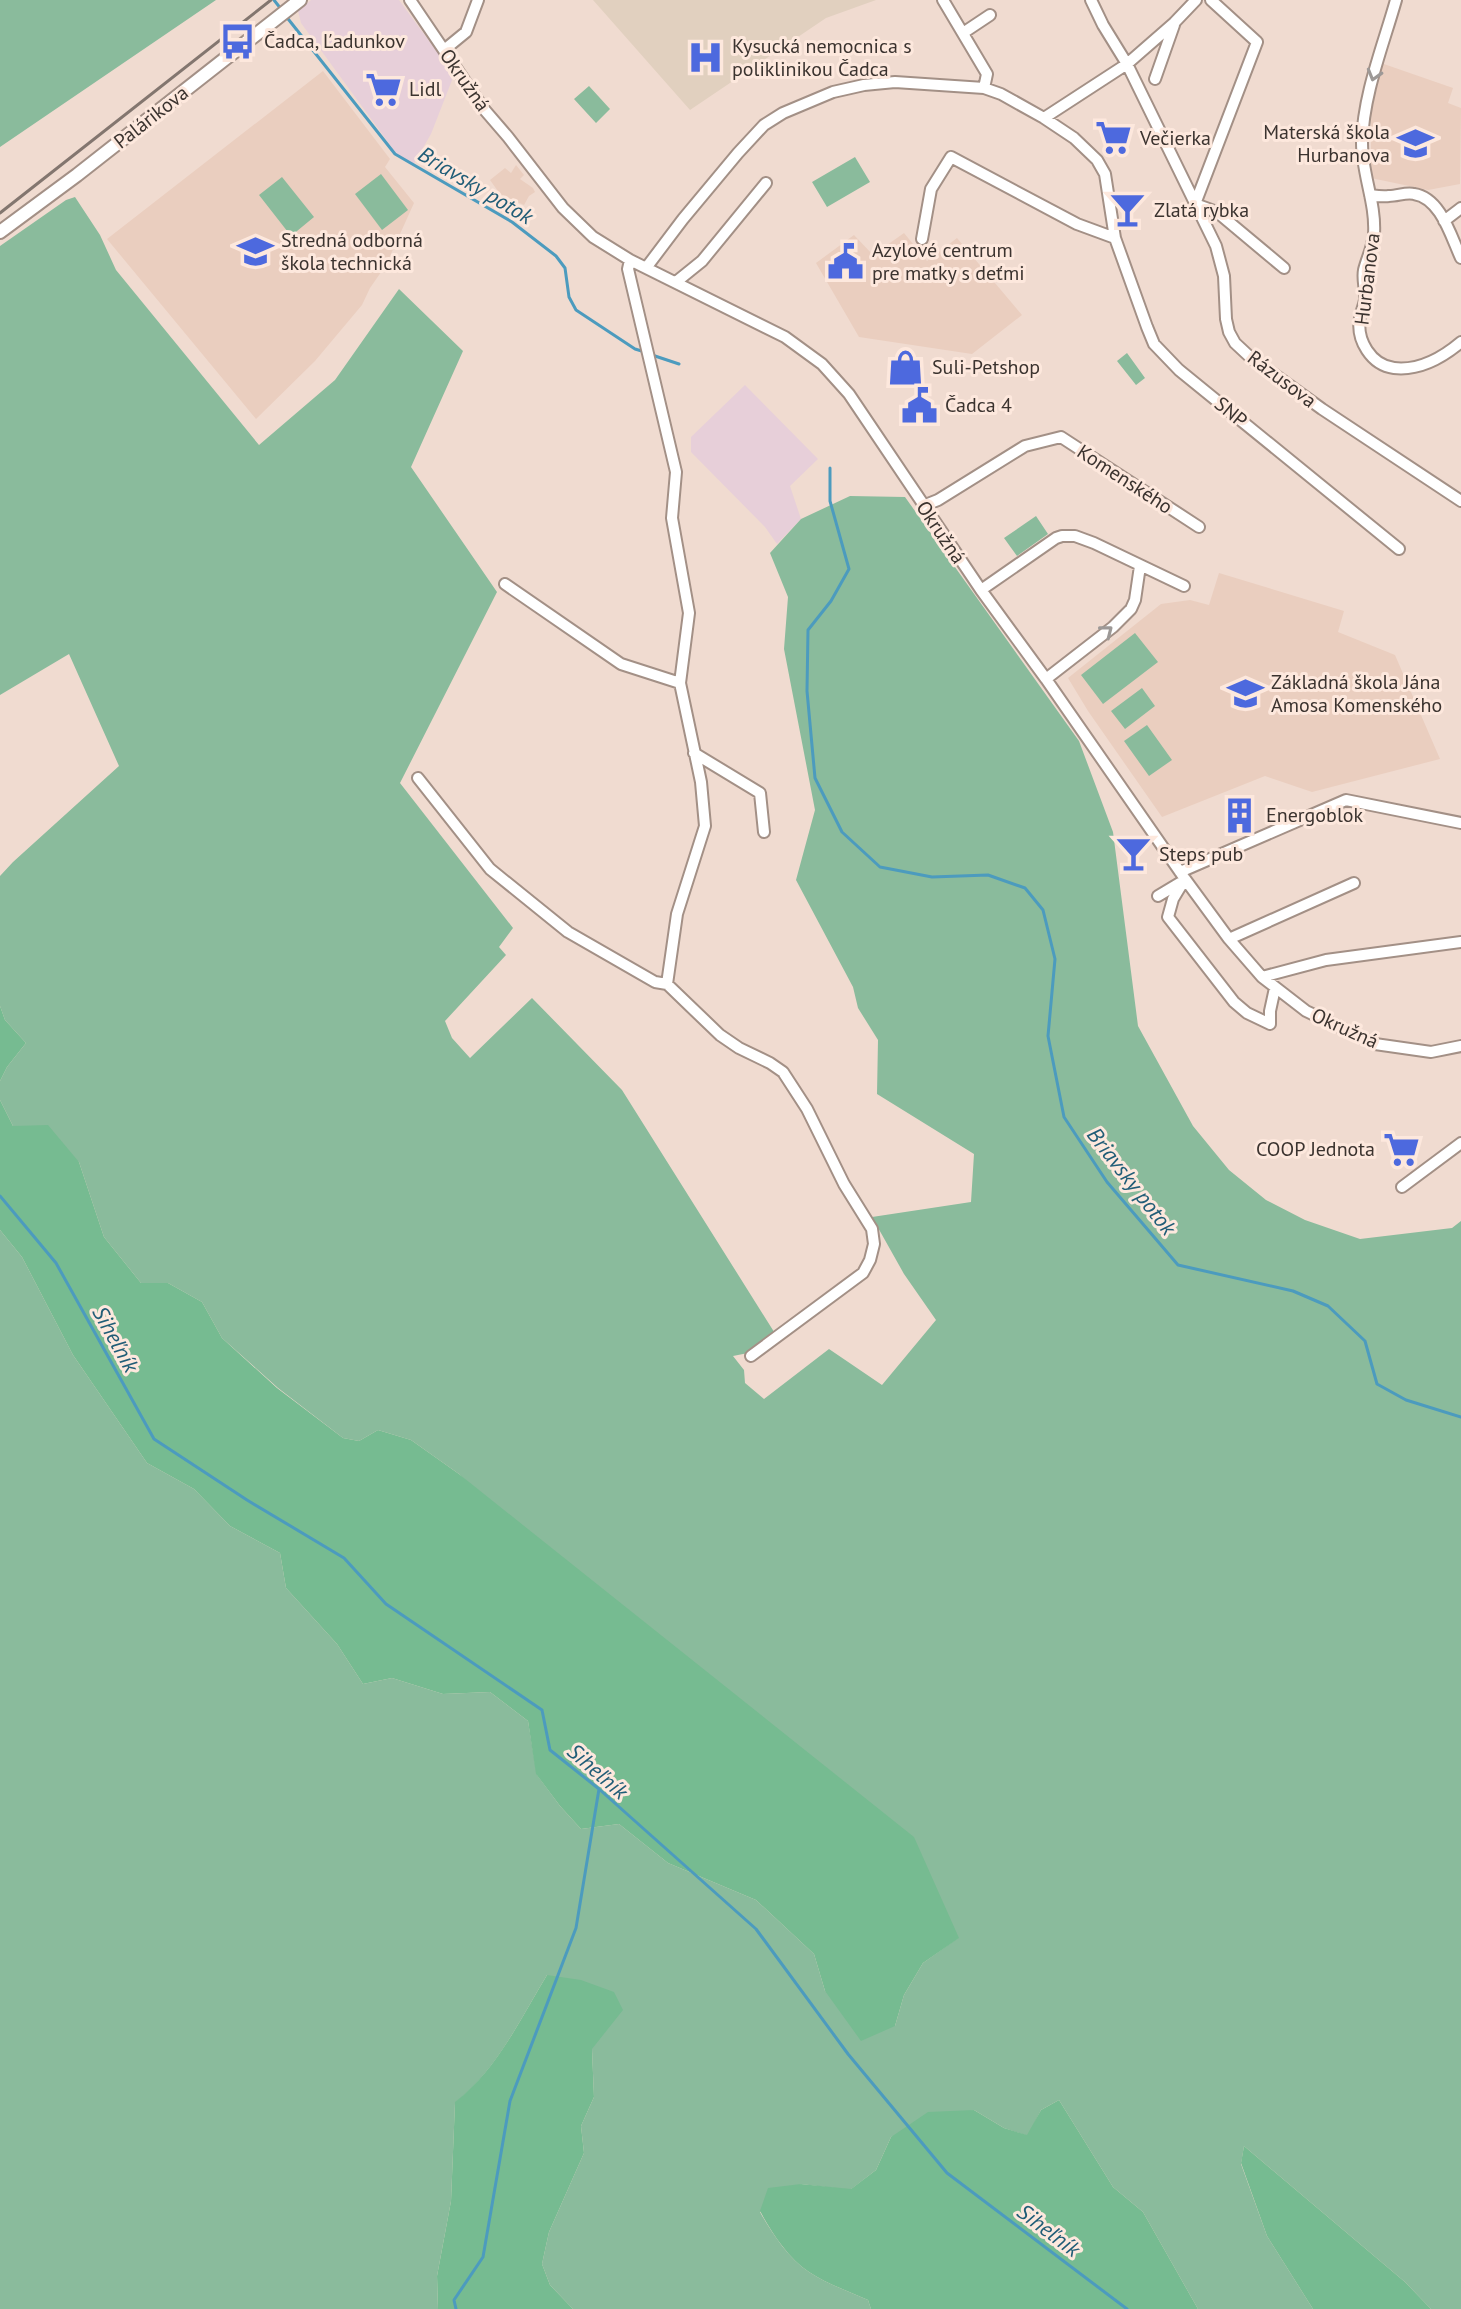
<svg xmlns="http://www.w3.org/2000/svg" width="1461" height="2309" font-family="'PT Sans',sans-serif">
<rect width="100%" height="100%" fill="#f0dbd0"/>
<path fill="#e7cfd9" d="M311,0h88l55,75 -23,59 -18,31 -17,-12 -95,-130 -3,-12z
M745,385l73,74 -28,27 11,33 -24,25 -12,-17 -74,-75v-15z"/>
<path fill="#eacebf" d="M1381,63l72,25 -5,15 13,5 -1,76 -32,6 -57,-12v-74z
M323,71l67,88 -5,8 29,36 -28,62 -16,23 -8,17 -47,56 -59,58 -149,-180z
M516,165l8,10 -4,4 13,9 2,4 -6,4 -5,9 -24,-11 -10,-14 15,-12 6,5z
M904,233l23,28 30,-23 65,77 -50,39 -113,-17 -43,-74 38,-28 19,20z
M1219,573l125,38 -6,21 57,23 45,104 -128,33 -47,-16 -103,41 -74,-106 -20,-33 93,-74 29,-4 19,5z"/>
<path fill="#e1d0bf" d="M593,0h283l-50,18 -136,92z"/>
<path fill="#8abb9c" d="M0,0h216l-216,147z
M589,86l21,23 -14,14 -22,-24z
M855,157l15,25 -43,25 -15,-25z
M381,174l27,36 -26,20 -27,-36z
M282,177l32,40 -23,19 -32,-41z
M75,197l25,38 16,35 143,175 76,-65 64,-91 64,62 -52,116 86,125 -97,191 113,145 -14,19 7,8 -61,66 7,17 18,20 62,-60 90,92 154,245 -28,18 -15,3 11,14 1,13 19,16 65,-50 53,36 54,-65 -32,-46 -32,-57 99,-15 3,-48 -97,-60 1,-54 -20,-32 -5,-21 -57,-107 19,-70 -31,-161 4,-52 -18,-44 31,-34 49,-23 55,1 174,244 34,91 25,194 55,100 36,44 37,30 39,20 55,19 92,-11 9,-7v1088h-30l-26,-27 -161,-136 -3,18 26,72 46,73h-115l-55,-97 -30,-25 -54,-87 -18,10 -13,26 -24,-8 -30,-18 -83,27 -15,33 -26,20 -49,-6 -41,28c12,21 28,46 49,60 18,12 39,19 59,28l3,9h-298l-23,-24 -8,-21 7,-32 35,-79 -3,-27 13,-29 -2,-48 -45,-74c-26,43 -51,96 -92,128l-4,98 -14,75 1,33h-438v-1079l22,27 51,98 74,108 47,26 36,37 50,27 6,35 51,56 26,40 29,-6 51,16 47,-2 38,29 9,54 23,31 21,23 38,-5 49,39 88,37 58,54 11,37 70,35 9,-31 19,-32 35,-25 -499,-464 -48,-34 -33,-10 -19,11 -16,-3 -65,-50 -56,-50 -20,-36 -34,-19h-27l-37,-46 -25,-75 -66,-36 -13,-26v-19l7,-14 19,-24 -21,-23 -5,-14v-130l13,-14 106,-96 -50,-112 -69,41v-449l66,-46z
M1127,353l18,25 -9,7 -19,-24z
M1036,516l12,18 -31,22 -13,-18z
M1135,633l23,29 -55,42 -22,-29z
M1142,688l13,18 -30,23 -14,-18z
M1147,725l25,35 -23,16 -25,-35z"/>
<path fill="#76bb91" d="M0,1006l5,14 21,23 -19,24 -7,14z
M0,1100l13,26 35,-1 31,37 25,75 37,46h27l34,19 20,36 55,50 66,50 16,3 19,-11 33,10 48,34 455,363 45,101 -36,25 -19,32 -9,31 -34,15 -36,-50 -11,-37 -58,-54 -88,-37 -49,-39 -38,5 -21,-23 -24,-32 -8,-53 -38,-29 -47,2 -51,-16 -29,6 -26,-40 -51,-56 -6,-35 -50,-27 -36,-37 -47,-26 -74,-108 -51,-98 -22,-27z
M547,1975l34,5 33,12 9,18 -31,39 2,48 -13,29 3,27 -35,79 -7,32 8,21 23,24h-135l-1,-33 14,-75 4,-99c41,-31 66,-84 92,-127z
M1059,2100l54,87 30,25 55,97h-327l-3,-9c-20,-9 -41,-16 -59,-28 -21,-14 -37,-39 -49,-61l8,-23 33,-4 50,5 25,-19 15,-33 37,-25 46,-2 30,18 23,7 14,-25z
M1244,2146l161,136 26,27h-118l-46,-73 -26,-73z"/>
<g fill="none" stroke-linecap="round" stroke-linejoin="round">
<path stroke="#4c9bbe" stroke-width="3" d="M274,0l7,9
M285,15l110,139 117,68 44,34 9,12 4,29 7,13 59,39 10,3
M652,355l27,9
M830,468v33l19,68 -18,32 -23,29 -1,61 8,87 27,54 38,35 52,10 56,-2 37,13 18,22 12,49 -7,77 16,81 43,65 71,83 115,26 35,15 37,35 12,43 29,16 55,17
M0,1196l56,67 98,176 93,61 97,58 42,46 156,106 8,40 49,39 157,140 92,125 99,119 180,136
M456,2309l-2,-9 29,-43 27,-156 66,-173 23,-139"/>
<defs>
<path id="minor" d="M410,0l73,108 25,29 55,71 30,29 37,23 155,77 37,27 27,30 132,196 65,89 139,200 44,60 33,38 44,34 69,33 56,8 30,-6
M943,0l44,74 -3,14
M1091,0l12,25 24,39 89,182 8,30 2,43 3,13 6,11 15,14 72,52 139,92
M1211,0l46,42 -62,162 22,8 67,56
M1396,0c-13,46 -33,95 -34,143 0,31 14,60 12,91 -1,13 -7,24 -10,36 -2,10 2,20 1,30 -1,6 -4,12 -5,18 -4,22 11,47 34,50 26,3 48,-10 67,-26
M963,33l27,-18
M444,50l22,-18 12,-32
M1155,79l19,-54
M1044,118l83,-54 47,-41 22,-23
M1370,195c7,1 13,2 19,1 9,0 17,-4 25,-2 27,4 37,43 47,64
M1444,221l17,-13
M922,239l9,-50 20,-32 126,67 38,14
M646,268l37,-49 55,-66 26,-28 19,-12 50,-21 31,-7 31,-3 89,6 17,6 43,24 30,20 23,22 8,14 10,64 32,89 7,17 25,26 220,179
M676,282l26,-21 64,-78
M923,506l15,-6 87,-54 36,-9 138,90
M505,584l116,80 59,19
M981,590l75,-52 6,-2h13l19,7 90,43
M1046,679l67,-52 18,-18 4,-9 5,-34
M694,753l66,40 4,39
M418,778l72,91 78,63 87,50 12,2 10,-70 28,-88 -4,-44 -21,-99 9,-70 -17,-95 4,-46 -48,-203 2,-9
M1180,872l166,-72 115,23
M1185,879l-12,20 -5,18 66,85 13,11 23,11v-13l5,-23
M1158,896l25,-15
M1229,939l125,-56
M1262,977l64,-17 135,-18
M667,984l53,51 19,13 31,15 13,9 24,37 37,75 28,45 2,15 -4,16 -7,13 -112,83
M1402,1187l59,-44"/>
<path id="major" d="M0,232l77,-57 223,-175"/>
</defs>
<use href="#minor" stroke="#a39086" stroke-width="14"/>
<use href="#major" stroke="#a39086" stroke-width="16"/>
<use href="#minor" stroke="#fff" stroke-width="10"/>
<use href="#major" stroke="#fff" stroke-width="12"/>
<path stroke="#83766f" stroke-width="3" d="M0,213l271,-213"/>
</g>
<defs><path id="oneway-chevron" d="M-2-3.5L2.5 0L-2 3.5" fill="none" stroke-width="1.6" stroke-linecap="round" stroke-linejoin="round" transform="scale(2)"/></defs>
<g stroke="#9d9997">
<use href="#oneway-chevron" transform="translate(1374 75) rotate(106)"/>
<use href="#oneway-chevron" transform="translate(1107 631) rotate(-38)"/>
</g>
<defs>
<symbol id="bus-bare" viewBox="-9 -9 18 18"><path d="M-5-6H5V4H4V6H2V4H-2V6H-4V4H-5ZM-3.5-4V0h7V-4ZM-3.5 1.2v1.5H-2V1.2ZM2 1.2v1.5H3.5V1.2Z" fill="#4d69de" stroke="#fde8dd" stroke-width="2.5" paint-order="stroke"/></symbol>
<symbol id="hospital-bare" viewBox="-9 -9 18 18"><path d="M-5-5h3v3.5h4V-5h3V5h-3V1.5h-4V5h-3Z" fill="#4d69de" stroke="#fde8dd" stroke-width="2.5" paint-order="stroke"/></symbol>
<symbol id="supermarket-bare" viewBox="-9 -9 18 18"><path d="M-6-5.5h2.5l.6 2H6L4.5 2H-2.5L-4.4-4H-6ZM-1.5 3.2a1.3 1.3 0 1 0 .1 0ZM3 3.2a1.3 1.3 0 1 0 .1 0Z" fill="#4d69de" stroke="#fde8dd" stroke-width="2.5" paint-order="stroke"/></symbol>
<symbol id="school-bare" viewBox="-9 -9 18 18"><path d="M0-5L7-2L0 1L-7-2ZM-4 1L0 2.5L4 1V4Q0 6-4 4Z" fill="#4d69de" stroke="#fde8dd" stroke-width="2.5" paint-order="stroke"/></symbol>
<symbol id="bar-bare" viewBox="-9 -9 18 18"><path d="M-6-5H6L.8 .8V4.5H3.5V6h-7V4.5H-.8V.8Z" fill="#4d69de" stroke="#fde8dd" stroke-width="2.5" paint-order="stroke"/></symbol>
<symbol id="civic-bare" viewBox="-9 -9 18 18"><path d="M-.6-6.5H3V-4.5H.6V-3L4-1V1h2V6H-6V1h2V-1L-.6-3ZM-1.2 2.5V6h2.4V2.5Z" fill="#4d69de" stroke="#fde8dd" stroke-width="2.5" paint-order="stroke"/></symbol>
<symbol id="shop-bare" viewBox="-9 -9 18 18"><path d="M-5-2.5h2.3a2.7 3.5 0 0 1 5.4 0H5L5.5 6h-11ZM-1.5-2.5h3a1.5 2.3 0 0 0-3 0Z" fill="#4d69de" stroke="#fde8dd" stroke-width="2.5" paint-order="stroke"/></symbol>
<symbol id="building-bare" viewBox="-9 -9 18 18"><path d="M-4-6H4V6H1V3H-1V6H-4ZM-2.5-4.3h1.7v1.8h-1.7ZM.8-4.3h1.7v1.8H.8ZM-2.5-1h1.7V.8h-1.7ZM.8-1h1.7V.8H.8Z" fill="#4d69de" stroke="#fde8dd" stroke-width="2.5" paint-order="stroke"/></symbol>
</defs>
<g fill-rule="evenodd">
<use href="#bus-bare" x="212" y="16" width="51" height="51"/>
<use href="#hospital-bare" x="680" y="32" width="51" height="51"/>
<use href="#supermarket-bare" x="358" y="64" width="51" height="51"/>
<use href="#supermarket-bare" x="1088" y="112" width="51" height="51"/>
<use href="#school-bare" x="1390" y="118" width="51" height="51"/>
<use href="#bar-bare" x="1102" y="184" width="51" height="51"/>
<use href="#school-bare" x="230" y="226" width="51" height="51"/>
<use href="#civic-bare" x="820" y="236" width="51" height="51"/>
<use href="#shop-bare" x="880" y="342" width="51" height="51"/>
<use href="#civic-bare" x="894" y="380" width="51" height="51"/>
<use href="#school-bare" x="1220" y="668" width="51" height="51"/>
<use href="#building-bare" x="1214" y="790" width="51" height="51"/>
<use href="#bar-bare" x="1108" y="828" width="51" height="51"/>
<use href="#supermarket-bare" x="1376" y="1124" width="51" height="51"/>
</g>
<g text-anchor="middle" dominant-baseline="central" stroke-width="6" stroke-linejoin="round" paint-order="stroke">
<g font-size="20" fill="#3b332f" stroke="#fde8dd" text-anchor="start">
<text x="264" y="41">Čadca, Ľadunkov</text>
<text x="732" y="46">Kysucká nemocnica s<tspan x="732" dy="23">poliklinikou Čadca</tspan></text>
<text x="409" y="89">Lidl</text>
<text x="1390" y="132" text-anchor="end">Materská škola<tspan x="1390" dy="23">Hurbanova</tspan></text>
<text x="1140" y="138">Večierka</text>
<text x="1154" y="210">Zlatá rybka</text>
<text x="281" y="240">Stredná odborná<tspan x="281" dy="23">škola technická</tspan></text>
<text x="872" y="250">Azylové centrum<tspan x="872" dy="23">pre matky s deťmi</tspan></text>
<text x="932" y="367">Suli-Petshop</text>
<text x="945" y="405">Čadca 4</text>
<text x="1271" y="682">Základná škola Jána<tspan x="1271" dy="23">Amosa Komenského</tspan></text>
<text x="1266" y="815">Energoblok</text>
<text x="1159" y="854">Steps pub</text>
<text x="1375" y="1149" text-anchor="end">COOP Jednota</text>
</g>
<g font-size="20" fill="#3b332f" stroke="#fde8dd">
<text transform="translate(465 80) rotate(55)">Okružná</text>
<text transform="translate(151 117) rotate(-38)">Palárikova</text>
<text transform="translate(1367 279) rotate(-83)">Hurbanova</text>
<text transform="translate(1282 379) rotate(37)">Rázusova</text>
<text transform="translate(1231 412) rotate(39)">SNP</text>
<text transform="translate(1125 479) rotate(33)">Komenského</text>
<text transform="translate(941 532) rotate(56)">Okružná</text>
<text transform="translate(1345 1028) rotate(24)">Okružná</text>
</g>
<g font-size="22" font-style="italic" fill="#215d77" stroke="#fde8dd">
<text transform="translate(476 185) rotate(31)">Briavsky potok</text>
<text transform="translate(1132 1181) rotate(52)">Briavsky potok</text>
<text transform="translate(116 1339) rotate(61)">Siheľník</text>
<text transform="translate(598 1771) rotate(41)">Siheľník</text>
<text transform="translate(1049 2230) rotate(37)">Siheľník</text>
</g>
</g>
</svg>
